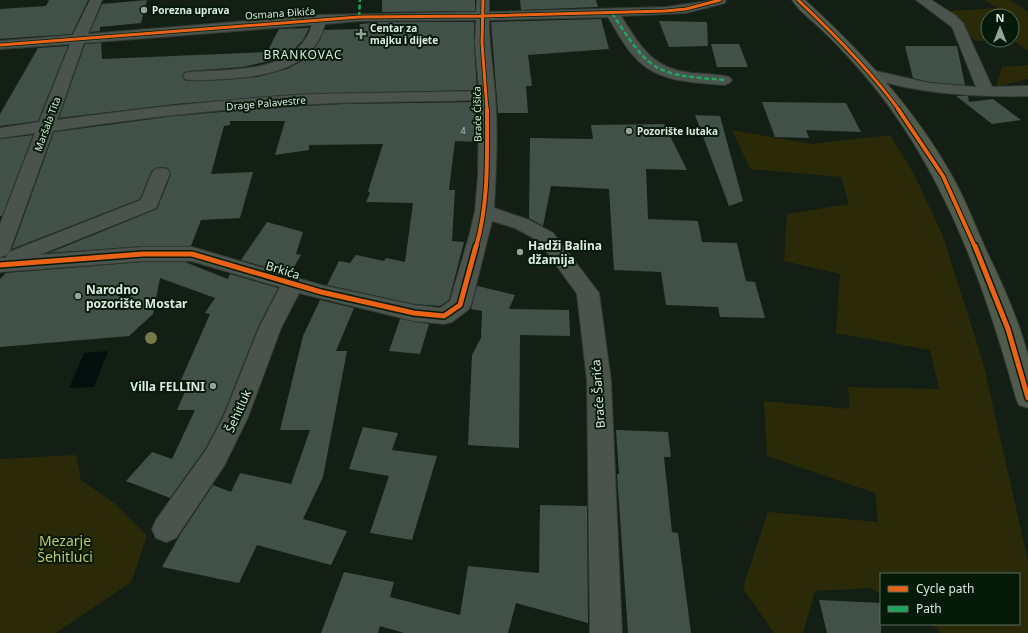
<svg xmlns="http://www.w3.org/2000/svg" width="1028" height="633" font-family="'Noto Sans',sans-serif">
<rect width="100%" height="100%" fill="#131f14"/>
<path fill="#2a2a08" d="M984,0h26l18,12v39l-16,-11v-24h-24v24h13l-26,1 -25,-30 48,-3z
M1028,65v14l-32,8 6,-20z
M732,130l79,14 79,-9 24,39 28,60 41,128 45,199v72h-88l-2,-4 -8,-5h89v-50h-138v20l-11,-6 -55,3 -12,42h-29l-31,-45 25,-76 110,10 -3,-29 -108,-37 -3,-55 86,8 -2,-22 91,2 -9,-39 -94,-17 4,-59 -56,-13 3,-47 62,-10 -8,-27 -91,-8z
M76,455l5,25 33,23 33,33 -16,46 -75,51h-56v-174z"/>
<path fill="#020f0d" d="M108,351l-14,36 -25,1 15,-35z"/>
<path fill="#415148" d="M49,0h39l-16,34 -72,5v-30l46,-3z
M147,0l-6,23 -41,4v4l-10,1 12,-28z
M382,0h93v11l-93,1z
M520,0h76l2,7 -77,3z
M601,19l8,30 -81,6 4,31h-6l2,27h-30l-7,-91z
M659,21l48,1 1,24 -39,1z
M381,22h93v21l3,47 -180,4 -121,10 -117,14 26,-74 16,-1 1,16 165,-7 12,-23 30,-1 -6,12 -11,11 -15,8 -34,8 -53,4 -5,1 -3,3 2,5 6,1 35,-1 32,-3 30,-8 13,-7 11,-9 9,-13 4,-10 35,-1 1,-5z
M711,44h28l9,23h-31z
M68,46l-30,75 -38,5v-12l38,-66z
M905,46h52l8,39 -36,-3 -16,-4z
M956,96h12l1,6 24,-3 28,21 -29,4z
M477,102v40l-22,-1 -6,49h6l-3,51 12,1 -15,58 -9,6 -26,-2 -87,-19 12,-24 11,2 6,-8 28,6 2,-3 19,4 8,-59 -47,-1 4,-9 -2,-2 15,-47 -74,1v5l-34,5 10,-34h-55v4l-6,1 -13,48 42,-2 -13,46 -39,2 -10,26h-48l-94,7 108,-44 14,-35 -3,-6 -7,-1 -6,1 -4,4 -11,27 -128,50 42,-117 121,-16 91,-8 77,-4z
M762,102l84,1 15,29 -55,-2 3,8 -34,-1z
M695,115l25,1 23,85 -14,5z
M664,124l23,46 -41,-1 2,50 50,2 4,21 35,1 9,38 9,1 10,36 -45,-1 -2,-10 -52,-2 -5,-33 -47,-2 -5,-81 -58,-3 -8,40 -14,-8 1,-80 63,1 -2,-14z
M33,135l-31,81h-2v-77z
M267,222l36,10 -7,22 5,1 -11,19 -49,-14z
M143,262h42l43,17 2,-5 48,14 -20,39 -35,88 -18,34 -35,49 -44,-17 26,-29 20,7 23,-49h-18l13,-30h-9l29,-66 -5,-1 10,-15 -55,-20 -7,36 -24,22 -129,11v-68l6,-6z
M477,286l38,9 -6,14 60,1 1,26 -50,-1 -1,113 -51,-3 4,-90 9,-17 1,-27 -11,-2z
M320,300l34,8 -18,43h11l-24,126 -20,42 44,12 -16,34 -74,-20 -18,38 -77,-16 18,-32 33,-50 18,7 9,-19 51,11 19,-54h-30l23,-94z
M400,319l29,5 -9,30 -31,-3z
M363,427l35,6 -6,17 45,6 -25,84 -42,-7 19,-57 -40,-7z
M616,430l52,2 3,25h-7l8,75 6,1 13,100h-63l-11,-159h2z
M540,505l47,1 1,117 -72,-20 -8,30h-104l-24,-7 -2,7h-57l23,-61 50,10 -4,15 70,18 8,-49 71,7z
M819,600l62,3v30h-54z"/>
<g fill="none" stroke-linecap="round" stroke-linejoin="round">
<defs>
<path id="minor" d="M90,0h12l-14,34 232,-19 156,-3 1,-12h12v12l176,-5c21,-2 40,-7 61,-7l-1,3 -39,10 -65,3c20,31 31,53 71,57 13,1 25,1 37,4l3,3 -3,3 -5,2c-33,-3 -68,-2 -91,-30 -10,-11 -17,-25 -25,-38l-119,3c0,25 4,49 6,74 3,38 1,77 -1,114l35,12 24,13 46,60 12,88 11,252h-32l-3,-252 -10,-87 -38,-53 -24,-13 -23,-7 -21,84 -3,5 -16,12 -8,2 -30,-3 -115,-28 -18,35 -33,89 -24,49 -48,72 -10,4 -10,-4 -4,-9 4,-9 50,-70 18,-34 35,-88 21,-41 -89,-26h-48l-143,11v-14h6l3,-6 132,-52 11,-27 3,-4 6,-1 6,1 3,4 -14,35 -117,47 104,-8h49l129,38 93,20 26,3 10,-7 20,-68 5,-22 3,-35 1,-76c-60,2 -121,1 -182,5 -82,4 -163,14 -244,26l-43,119 -3,5 -7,2v-33l35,-91 -35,5v-10l39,-6 31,-78 -70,5v-8l73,-6zM476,20l-1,23 4,48c-61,2 -121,1 -182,4 -80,5 -161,14 -240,25l27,-77 228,-18c-15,49 -80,44 -122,47l-5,1 -2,3 2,3c12,3 27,0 40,0 41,-3 88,-9 100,-55l34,-3z
M916,0h15l24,15 8,8 29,64 36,-1v10c-56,1 -108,-2 -162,-19l-2,-3 2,-3 5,-1 58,13 47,4 -24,-60z"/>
<path id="major" d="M792,0h13c56,51 110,109 147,176 13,23 23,49 34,74 16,33 33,70 42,106 0,16 0,36 0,52l-9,-3 -3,-7c-30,-108 -68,-216 -137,-305 -17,-22 -37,-44 -57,-63 -10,-10 -23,-19 -30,-30z"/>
</defs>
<use href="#minor" stroke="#313a32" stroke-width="2"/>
<use href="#major" stroke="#313a32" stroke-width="2"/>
<use href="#minor" fill="#4b544c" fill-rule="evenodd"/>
<use href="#major" fill="#515b4b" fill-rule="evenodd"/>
<path stroke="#20a55d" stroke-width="2.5" stroke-dasharray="5 2.5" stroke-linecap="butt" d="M612,13c39,60 41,61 112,67
M359,17l1,-17"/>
<defs>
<path id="cycleway-far2" d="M483,0l-1,43 5,67
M798,0c36,34 72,70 101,110
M0,45l359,-28 124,-1 182,-5 21,-2 34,-9"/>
<path id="cycleway-far1" d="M898,109l45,67 32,71
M476,247c13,-45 11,-91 11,-138"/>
<path id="cycleway" d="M975,246l33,83 20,69
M0,265l143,-11h49l129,38 93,21 30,3 16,-11 16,-59"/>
</defs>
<use href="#cycleway-far2" stroke="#051a08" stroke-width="4.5"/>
<use href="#cycleway-far1" stroke="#051a08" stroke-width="6"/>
<use href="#cycleway" stroke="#051a08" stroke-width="8"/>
<use href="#cycleway-far2" stroke="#ea6118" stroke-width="3"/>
<use href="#cycleway-far1" stroke="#ea6118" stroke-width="4"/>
<use href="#cycleway" stroke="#ea6118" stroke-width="5"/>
</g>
<circle fill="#767948" cx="151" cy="338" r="6"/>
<g fill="#96a397" stroke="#051a08" stroke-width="1.5">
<circle cx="144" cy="10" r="4"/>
<path d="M359 28h4v4h4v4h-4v4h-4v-4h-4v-4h4z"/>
<circle cx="629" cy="131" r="4"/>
<circle cx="520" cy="252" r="4"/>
<circle cx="78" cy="296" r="4"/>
<circle cx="213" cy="386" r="4"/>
</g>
<g text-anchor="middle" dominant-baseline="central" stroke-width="4" stroke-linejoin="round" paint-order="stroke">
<g font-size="9" fill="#b6c4b8">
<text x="463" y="130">4</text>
</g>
<g font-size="10" font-weight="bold" fill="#ddeadd" stroke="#051a08" text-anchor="start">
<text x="152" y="10">Porezna uprava</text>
<text x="370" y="28">Centar za<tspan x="370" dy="12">majku i dijete</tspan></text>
<text x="637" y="131">Pozorište lutaka</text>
</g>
<g font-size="10" fill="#ddeadd" stroke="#051a08">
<text transform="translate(280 13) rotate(-4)">Osmana Đikića</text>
<text transform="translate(266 103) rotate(-5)">Drage Palavestre</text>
<text transform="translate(477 114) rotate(-91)">Braće Ćišića</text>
<text transform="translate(47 124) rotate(-70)">Maršala Tita</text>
</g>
<g font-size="12" letter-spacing="1" fill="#ddeadd" stroke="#051a08">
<text x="303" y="54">BRANKOVAC</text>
</g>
<g font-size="12" font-weight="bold" fill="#ddeadd" stroke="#051a08" text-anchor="start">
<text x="528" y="245">Hadži Balina<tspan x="528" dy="14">džamija</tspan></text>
<text x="86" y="289">Narodno<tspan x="86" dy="14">pozorište Mostar</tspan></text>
<text x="205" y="386" text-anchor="end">Villa FELLINI</text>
</g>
<g font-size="12" fill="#ddeadd" stroke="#051a08">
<text transform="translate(283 270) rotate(17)">Brkića</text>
<text transform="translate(598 394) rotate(-94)">Braće Šarića</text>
<text transform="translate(238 411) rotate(-66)">Šehitluk</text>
</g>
<g font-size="14" fill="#c7c273" stroke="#051a08">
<text x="65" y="540">Mezarje<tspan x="65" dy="16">Šehitluci</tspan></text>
</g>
</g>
<rect x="880" y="573" width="140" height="52" fill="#051a08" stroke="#5b6d5d"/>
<rect x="888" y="586" width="20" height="6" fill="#ea6118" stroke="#5b6d5d"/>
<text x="916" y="593" font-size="12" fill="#ddeadd">Cycle path</text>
<rect x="888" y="606" width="20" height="6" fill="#20a55d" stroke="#5b6d5d"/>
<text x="916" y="613" font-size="12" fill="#ddeadd">Path</text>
<g transform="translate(1000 28)"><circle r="19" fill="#051a08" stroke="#5b6d5d"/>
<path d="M0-3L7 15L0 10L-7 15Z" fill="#96a397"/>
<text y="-6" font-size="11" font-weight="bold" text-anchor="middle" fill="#ddeadd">N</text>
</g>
</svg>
